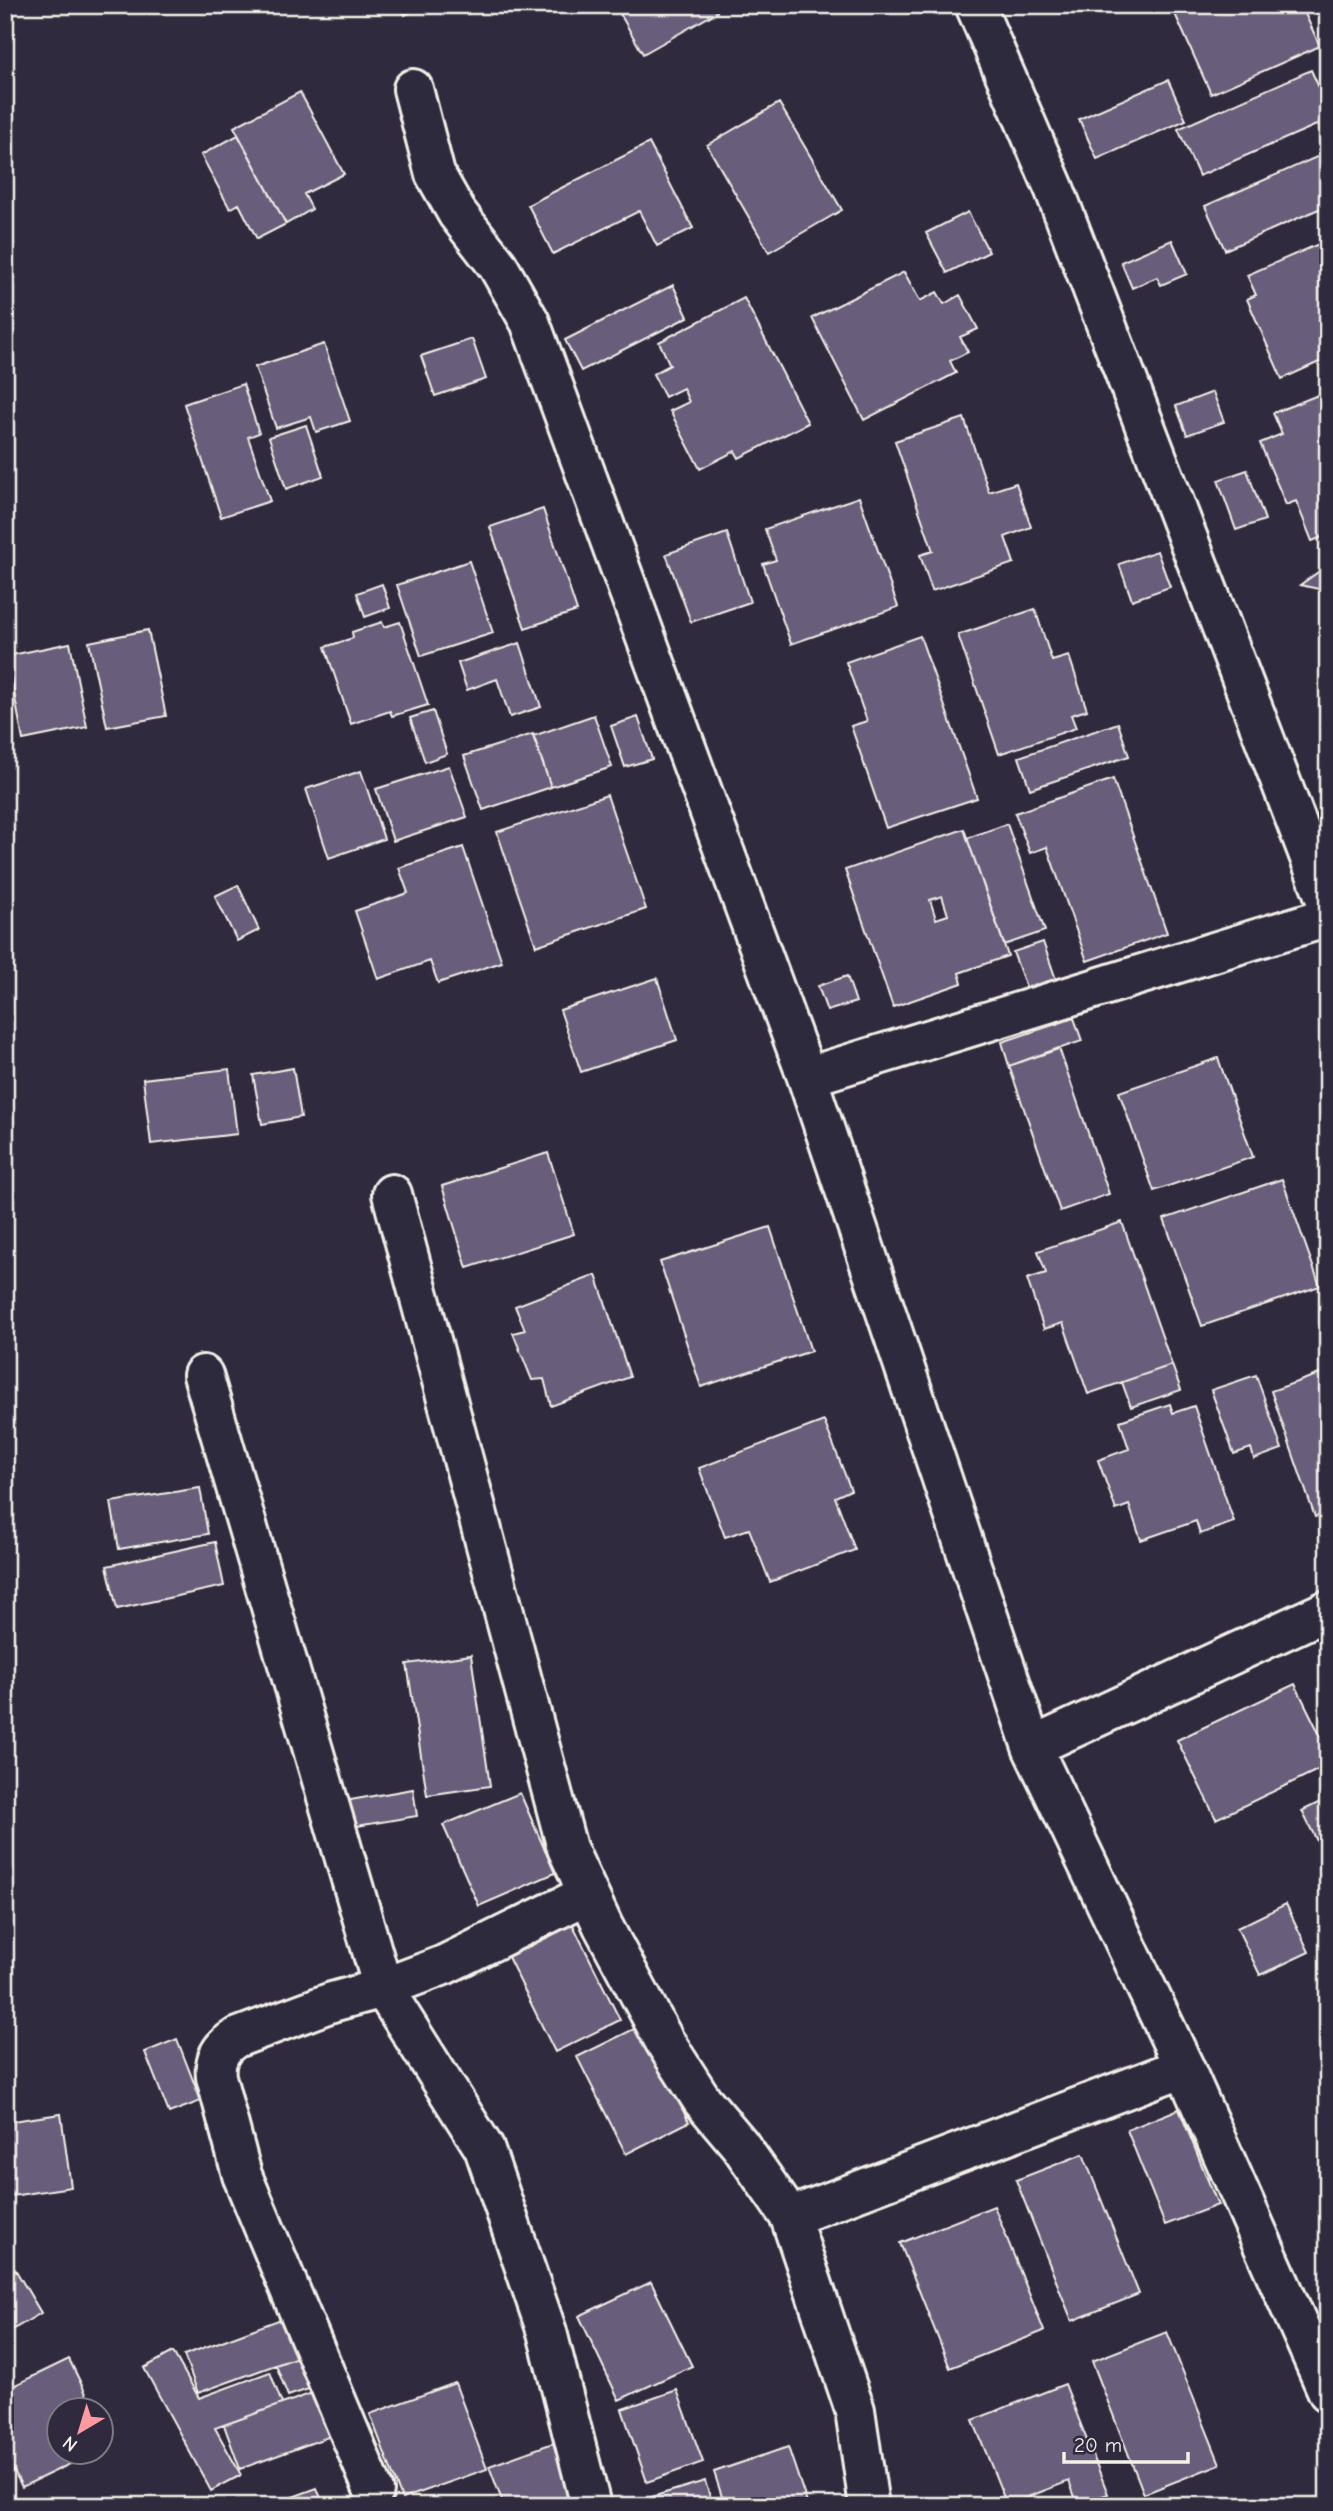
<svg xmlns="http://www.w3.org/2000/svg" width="1333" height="2511" font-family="'Comic Neue',sans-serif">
<rect width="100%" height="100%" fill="#2f2a3d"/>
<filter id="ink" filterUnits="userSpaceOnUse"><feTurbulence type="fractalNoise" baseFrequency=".0143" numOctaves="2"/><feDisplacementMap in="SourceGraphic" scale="14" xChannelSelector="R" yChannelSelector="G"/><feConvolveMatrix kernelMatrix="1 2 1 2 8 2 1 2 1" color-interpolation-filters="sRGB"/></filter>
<g filter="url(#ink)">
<path fill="#675d7a" stroke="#f4f1e8" stroke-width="2" fill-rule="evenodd" d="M399,5h26l-20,10z
M615,5h99l3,7 -74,42z
M1171,5h130l19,41 -109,48z
M1311,70l17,37v13l-129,56 -21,-47z
M1168,80l18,40 -89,39 -18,-40z
M300,92l44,82 -40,20 8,15 -26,15 -52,-97z
M779,103l63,107 -73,42 -62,-107z
M238,135l48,89 -29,15 -18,-35 -9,5 -29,-54z
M649,143l44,85 -36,18 -18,-35 -86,43 -25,-49z
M1328,152v53l-103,45 -20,-44z
M968,212l21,40 -42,21 -21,-40z
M1172,240l15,34 -26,11 -4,-8 -25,11 -11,-26z
M1328,240v118l-46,21 -35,-80 9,-4 -9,-20z
M904,272l16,29 17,-9 7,12 16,-9 18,34 -18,8 8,15 -18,9 6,12 -92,47 -52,-102z
M673,285l15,32 -107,54 -16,-31z
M744,298l64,125 -69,35 -4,-7 -35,18 -30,-58 19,-9 -6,-14 -18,9 -12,-23 17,-9 -11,-23z
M472,339l14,40 -51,17 -14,-40z
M324,344l26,77 -34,11 -5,-15 -35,11 -21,-61z
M243,384l16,49 -11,4 22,64 -49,16 -37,-113z
M1328,391v144l-16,6 -16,-40 -10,4 -26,-62 22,-9 -9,-21z
M1213,392l11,30 -37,13 -11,-29z
M964,418l25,74 27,-9 15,44 -26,10 9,26 -82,28 -12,-36 13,-4 -38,-110z
M306,425l17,51 -37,13 -17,-52z
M1247,470l18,50 -29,10 -18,-50z
M859,497l39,110 -107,37 -28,-80 13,-4 -11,-31z
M543,509l34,102 -52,17 -35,-101z
M727,533l23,69 -59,20 -25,-68z
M1157,551l13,36 -38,13 -13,-36z
M469,561l24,72 -72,23 -24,-71z
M1328,565v26l-28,-6z
M382,584l8,24 -25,9 -8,-24z
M1035,609l17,52 17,-5 18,54 -16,5 5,13 -77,26 -41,-119z
M382,622l2,5 16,-5 28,83 -36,11 -2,-5 -39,13 -26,-77 28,-9 -1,-6z
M148,630l18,86 -59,11 -18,-85z
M920,636l57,162 -91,30 -35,-102 16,-5 -21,-59z
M70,643l17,84 -64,13 -16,-84z
M520,643l21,64 -31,10 -13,-38 -30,11 -9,-27z
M433,711l14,43 -22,8 -15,-44z
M594,715l18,52 -61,20 -18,-51z
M638,717l14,42 -27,8 -14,-41z
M1118,723l11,33 -99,33 -11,-32z
M533,734l18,53 -68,23 -19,-54z
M449,766l18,51 -74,24 -17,-52z
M361,771l23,68 -55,19 -23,-69z
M1113,779l54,154 -80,28 -40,-114 -17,6 -15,-40z
M607,795l39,114 -110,37 -39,-114z
M1007,824l38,107 -41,14 -37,-107z
M964,829l44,127 -49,17 3,10 -69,24 -48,-137zM942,896l6,19 -12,4 -6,-19z
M463,847l39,115 -64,21 -8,-22 -52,18 -23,-68 53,-18 -9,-25z
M238,885l21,45 -22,11 -22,-45z
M1043,942l16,46 -29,10 -17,-46z
M847,976l9,26 -29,9 -9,-25z
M657,978l20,62 -96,32 -21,-62z
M1074,1018l8,23 -73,25 -7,-24z
M1059,1048l50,146 -49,17 -51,-145z
M1218,1058l35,99 -99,34 -35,-99z
M293,1068l8,49 -39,7 -9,-49z
M229,1069l8,65 -86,10 -8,-65z
M548,1153l26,81 -107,34 -25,-82z
M1282,1179l38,107 -118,40 -38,-107z
M1122,1222l50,143 -84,29 -25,-71 -19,6 -17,-50 19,-6 -8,-22z
M770,1227l41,124 -110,36 -41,-125z
M596,1275l34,102 -79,29 -7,-27 -12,1 -19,-47 12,-3 -10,-24z
M1172,1365l9,25 -50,17 -9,-25z
M1328,1371v142l-13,4 -44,-126z
M1256,1375l26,74 -28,10 -3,-11 -17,6 -23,-64z
M1170,1404l3,9 21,-7 40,116 -34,12 -4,-13 -55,19 -12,-35 -13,5 -18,-50 31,-11 -9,-28z
M824,1421l27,69 -16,7 20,53 -85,32 -21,-53 -24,8 -26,-69z
M200,1488l8,46 -89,15 -8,-47z
M215,1542l9,44 -107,23 -10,-43z
M471,1655l19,131 -63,9 -20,-131z
M1295,1684l33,67v14l-112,54 -39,-79z
M413,1789l4,27 -72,12 -6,-26z
M520,1793l35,80 -76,33 -36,-81z
M1328,1798v65l-26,-52z
M1286,1904l23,48 -49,23 -23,-47z
M571,1921l49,99 -65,32 -49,-99z
M640,2026l49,96 -63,32 -49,-97z
M177,2039l24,62 -32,12 -24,-61z
M1179,2109l39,96 -53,20 -38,-95z
M61,2114l10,73 -66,10v-75z
M1083,2154l56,140 -67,27 -56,-141z
M994,2206l50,125 -94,37 -50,-125z
M15,2269l26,44 -36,21v-60z
M651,2282l41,84 -73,34 -40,-84z
M292,2315l14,39 -108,39 -14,-38z
M1167,2332l53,132 -76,30 -52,-133z
M173,2352l26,46 71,-26 12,32 -67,24 26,47 -30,16 -67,-123z
M306,2354l12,32 -30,10 -12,-31z
M69,2359l25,51h-34v42h35l-73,35 -17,-34v-63z
M455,2383l32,86 -85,30 -32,-85z
M1065,2384l43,110 -30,11 -9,-24 -62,24 -34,-85z
M677,2390l26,72 -56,20 -25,-73z
M315,2392l16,44 -91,33 -16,-44z
M553,2443l23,63h-72l-15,-40z
M788,2447l20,59h-83l-11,-34z
M705,2481l8,25h-66l-2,-7z
M317,2488l7,18h-56z"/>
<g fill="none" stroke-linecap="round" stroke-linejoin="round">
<defs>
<path id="street" d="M975,5l79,183 274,717
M413,89l22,85 22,39 41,53 32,56 277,755 521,-160
M807,1077l225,670 152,320 144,325
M392,1194l175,654 36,78 62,116 37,58 38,45 50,72 65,193 14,96
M203,1375l180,613 101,160 63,184 44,174
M1032,1747l296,-137
M790,2217l394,-150
M374,2491l-132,-316 -26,-98c-2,-18 5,-30 20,-39l96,-36 51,-14 61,-23 144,-71"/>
</defs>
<use href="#street" stroke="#f4f1e8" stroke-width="44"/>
<use href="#street" stroke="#2f2a3d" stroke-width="38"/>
</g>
</g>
<rect width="1333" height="2511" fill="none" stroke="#2f2a3d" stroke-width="28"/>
<rect x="14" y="14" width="1305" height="2483" fill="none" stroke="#f4f1e8" stroke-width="2.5" filter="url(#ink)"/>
<g transform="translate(80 2431) rotate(218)"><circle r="33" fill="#2f2a3d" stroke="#7e7a81" stroke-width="2"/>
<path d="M0-5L12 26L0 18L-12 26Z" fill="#ff9aa2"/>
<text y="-10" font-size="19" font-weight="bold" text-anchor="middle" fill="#f4f1e8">N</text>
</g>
<path d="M1064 2452v10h124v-10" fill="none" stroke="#f4f1e8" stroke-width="3.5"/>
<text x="1074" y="2452" font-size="21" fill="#f4f1e8" stroke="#2f2a3d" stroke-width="5" paint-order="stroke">20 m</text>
</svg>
